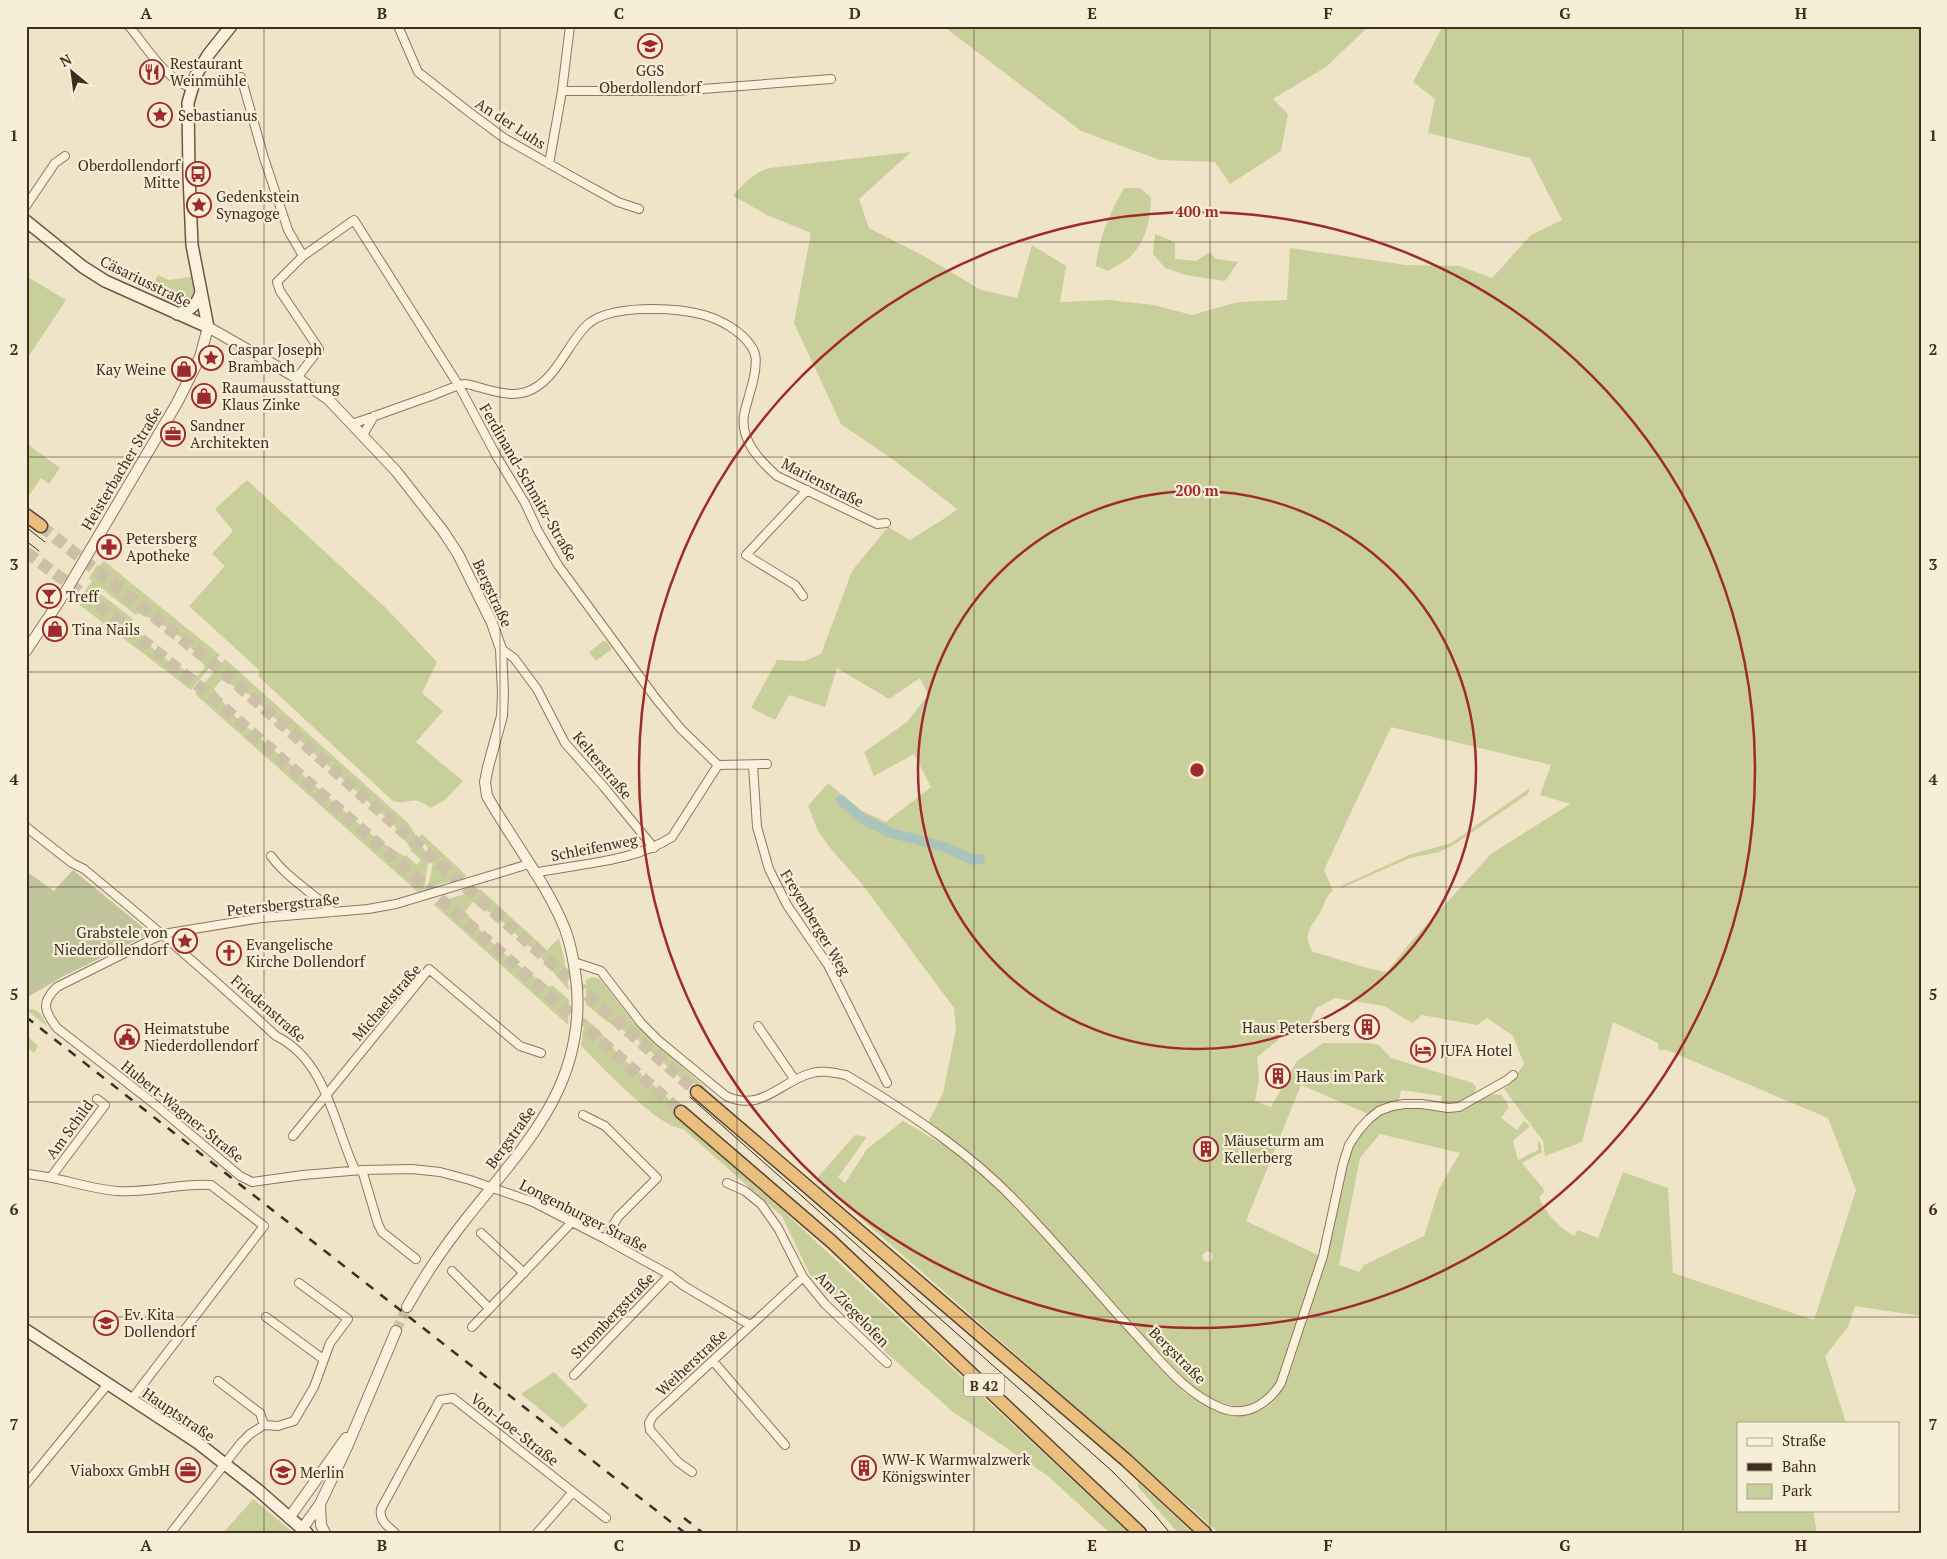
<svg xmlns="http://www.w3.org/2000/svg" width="1947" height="1559" font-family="'PT Serif',serif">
<rect width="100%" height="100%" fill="#f0e4c8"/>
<path fill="#c9cf9b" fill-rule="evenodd" d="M943,26h426l-43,41 -53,32 15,15 -7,37 -51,33 -15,-22 -55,-2 -79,-29z
M1443,26h478v1290l-66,-10 -7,21 -23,29 21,67h-108v87h75l4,23h-598l-403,-354 39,-44 12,2 -29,40 7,6 22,-34 36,-28 54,32 48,43 180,197c24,16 58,31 85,12 23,-17 40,-105 47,-134 12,-42 23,-84 34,-125 18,-27 37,-41 70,-38 12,1 23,6 35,3 7,-2 15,-5 21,-9 3,-2 6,-5 10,-7 4,-1 11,0 15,0l7,12 -8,11 16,12 7,-9 6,5 -17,15 5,19 20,-10v-8l2,-1 2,11 -20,11 21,25 1,4 -5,5c7,17 19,29 35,39l4,-6 20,8 25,-66 45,16 5,85 141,47 42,-130 -28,-72 -161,-68h-8l-1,-7 -45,-21 -31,120 -37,14 -2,-15 -39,-52 8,-8 12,-17 -11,-28 -26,-18 -10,7 -55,-10 -10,8 -28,-17 -49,-8 -19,10 -9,20 -17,2 -9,4 -4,7 -20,16 2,23 -4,21 16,6 26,-46 26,-18h45l11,2 12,13 82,25 3,4 -1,5c-9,12 -20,13 -34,11l1,-7 -41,-6 -2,10 -23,8 -8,6 -67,-29 -55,136 74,35 -42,124c-23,42 -56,26 -88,6l-99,-107 -66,-75 -70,-63 -27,-18 15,-30 13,-64 -2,-21 -92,-124 -31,-35 -13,-18 -10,-25 20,-23 32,27 26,12 45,-35 -17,-33 -40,22 -10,-24 43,-30 21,-27 -8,-17 -31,21 -52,-31 -12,39 -36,-12 -14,25 -24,-12 26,-48 28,1 16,-7 31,-83 36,-44 22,13 40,-25 7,-6 -62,-48 -54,-37 -47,-101 17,-90 -44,-18 -34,-19c11,-13 20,-22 36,-28l142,-16 -52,47 10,29 55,28 57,34 36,8 15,-53 34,21 -6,36 49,-2 45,5 38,10 46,-13 49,-2 3,-52 116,17 54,1 32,12 39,-43 31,-15 -32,-62 -102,-25 7,-34 -22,-17zM1391,727l160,38 -11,30 30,9 -79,50 -83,91 -21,27c-26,-4 -49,-14 -74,-20 -12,-19 -1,-25 8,-41 4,-7 4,-15 12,-20l-9,-21zM1380,1134l80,19 -21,36 -15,47 -60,29 -5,7 -20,-7 21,-107zM1207,1251l5,2 1,4 -2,4 -4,1 -4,-2 -1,-5z
M1124,188h16l11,10c0,20 -5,43 -20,58 -6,6 -16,10 -23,15l-12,-5c3,-29 14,-53 28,-78z
M1155,234l20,8v17l21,2 14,-9 6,7 22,3 -13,19 -39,-6 -21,-7 -12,-14z
M158,275l11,5 23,-3c2,12 3,18 -6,28l-10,2 -17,-8 2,-4 -9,-7z
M26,276l40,24 -40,60z
M26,443l34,25 -11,16 -8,-6 -13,19z
M247,480l140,129 50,53 -15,31 21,18 -27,31 47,39 -18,19 -15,8c-19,-15 -19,-2 -37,-7l-135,-125 2,-5 -71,-65 36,-40 -13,-12 21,-23 -18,-22z
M104,561l116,94 -29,35 -114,-87 15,-22 -3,-3 8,-13 2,1zM100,587l36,28 2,-2c32,14 48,24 67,54l-7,9 -26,-12 -22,-18 -18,-25 1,-2 -36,-28z
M603,641l4,1 5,7 -16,12 -7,-9z
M225,659l184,165 20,33 -5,32 -5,4 -224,-199zM221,680l26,13 146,131 18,25 -1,1 11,10 -4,5 -11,-10 -2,1 -25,-15 -148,-128 -17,-24z
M1530,788l-2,6 -76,52 -13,6 -29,6 -71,31 4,-4 66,-30 42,-12z
M422,834l45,42 -39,12c5,-27 10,-30 -9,-51z
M480,889l67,61 12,-12 5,20 5,33 -30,-36 -42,-38 -24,-15 -8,9c22,31 52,55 85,76l2,-2 17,15 -1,25 -135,-121z
M592,977l8,2 33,43 73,66 -23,-8 -50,-44 -27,-15 -20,-17v-24z
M29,1009c11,-1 13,8 18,17l-21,-16z
M585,1018l14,12 19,24 50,44 11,23 2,-1 98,87 350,326h-19l-62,-57 -95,-64 -73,-65 -70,-72 -28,-59 -99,-87c-26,-2 -81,-63 -102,-83z
M26,1035l12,11 -4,7 -8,-7z
M554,1372l34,34 -25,22 -42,-34z
M1138,1482l55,51h-15l-40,-46z
M253,1499l41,34h-71z"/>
<path fill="#bfc49a" d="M73,870l72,59v7l-83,41 -36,21v-127l28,20z"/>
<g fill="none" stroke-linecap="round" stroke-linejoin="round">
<path stroke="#a9c4bc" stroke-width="10" d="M841,800l22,19 28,14 54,14 28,13 7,-1"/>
<path stroke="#ccc0a6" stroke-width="10" stroke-dasharray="10 5" stroke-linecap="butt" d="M396,1331l11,-24"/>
<path stroke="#ccc0a6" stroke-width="12" stroke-dasharray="12 6" stroke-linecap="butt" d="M41,526l181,145 475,421
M26,552l88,65 92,75 475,420"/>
<defs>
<path id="minor" d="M129,26c18,22 36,53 63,62
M398,26l20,46 51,40 35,26 65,37 49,27 21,7
M241,77l23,81 24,72 15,26 -26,26 3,9 39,58 -22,29
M562,91h114l155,-12
M549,164l13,-73 8,-65
M26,206l29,-43 10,-7
M303,256l51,-36 105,166 38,71 28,46 13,28 20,34 99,135 24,29 37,36
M352,424c27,-9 53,-19 79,-28 11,-4 21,-9 32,-12 4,-1 10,2 15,3 15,4 32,10 48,5 30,-10 40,-47 61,-67 22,-21 88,-18 117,-10 17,5 37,16 47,31 6,8 5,16 4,25 -2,15 -8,29 -11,44 -4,25 16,46 33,61l100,48 9,-1
M363,435l11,-19
M803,596l-8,-11 -49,-30 61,-65
M501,649l13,9 23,31 28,54 39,44 50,61
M718,765l49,-1
M753,765l4,62 12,42 18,36 41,60 59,118
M26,827l46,36 12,6c66,54 129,109 192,167 50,24 58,88 79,134
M271,856c16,22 42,37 62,56
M529,864l-133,40 -28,5 -107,9 -98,16 -106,53c-17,16 -12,25 0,41l100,78 83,70 12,6 51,-7 59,-5 50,-1 28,3 30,8 63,22 72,37 65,36 14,11 66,39
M534,873c47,-10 97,-10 138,-36l46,-72
M574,962l27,9 40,52 17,17 68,56c36,17 54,-15 86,-23 12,-3 22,0 34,2 64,38 128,80 178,135 40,42 77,87 117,130 24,26 46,54 80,68 25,10 47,-4 60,-25l42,-127 20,-92 6,-19 10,-15 10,-11 10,-8 13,-5 12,-2h18l26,4 11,-1 48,-27 6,-5
M758,1026l37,54
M583,1115l22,11 52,52 -39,39 -13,22
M293,1136l136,-167 91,77 21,7
M362,1170l16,54 4,8 34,27
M26,1174c31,2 61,15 92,17 31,2 62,-8 93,-6l53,41 -133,174
M51,1177l54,-72 -8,-6
M727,1183l18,8 16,13 17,24 25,49 22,27 62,59
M481,1233l43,40
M452,1271l37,37
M266,1317l57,42
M472,1327l100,-105
M713,1361l72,84
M574,1375l96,-100
M218,1381l42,32 4,12
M692,1472l-14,-10 -28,-32 -1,-7 4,-7 150,-139
M26,1484l82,-100
M171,1533l70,-90 9,-9 14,-9 14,1 16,-5 20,-34 16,-44 18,-24 -49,-36
M395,1533c-8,-8 -16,-12 -14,-24l59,-109 13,-2 153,120
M537,1533l36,-41"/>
<path id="tertiary" d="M26,651l40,-60 111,-188 23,-46 8,-30 89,51 31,21 68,72 47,60 15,23 34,69 9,26 2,44 -1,23 -14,51 -3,15 2,14c25,44 59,86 78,133 7,19 10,39 12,59 7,100 -54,159 -111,231 -22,28 -42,57 -59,88
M320,1505l1,20 4,8
M289,1518l57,-80
M302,1529l18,-25 27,-57 49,-116"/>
<path id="secondary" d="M26,221l57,46 22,14 103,46
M177,314c14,-4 20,-9 24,-22
M208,327l-16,-82 -3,-70 -1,-72 8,-28 12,-20 23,-29
M26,1330l172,113 60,47 49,43"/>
<path id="trunk" d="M26,515l15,11
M697,1092l429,368 79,73
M681,1112l151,130 308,291"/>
</defs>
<use href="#minor" stroke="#8d765c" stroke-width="10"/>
<use href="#tertiary" stroke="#8d765c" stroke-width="12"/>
<use href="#secondary" stroke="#6f573f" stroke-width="14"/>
<use href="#trunk" stroke="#5b4430" stroke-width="15"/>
<use href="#minor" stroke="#faf1dc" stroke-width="8"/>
<use href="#tertiary" stroke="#faf1dc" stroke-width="10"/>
<use href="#secondary" stroke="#faf1dc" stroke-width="11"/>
<use href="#trunk" stroke="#eabe7c" stroke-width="12"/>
<path stroke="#3d2e20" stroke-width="1" d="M26,527l19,15
M26,541l13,10
M690,1097l422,374 43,44 15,18"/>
<path stroke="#3d2e20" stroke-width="2.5" stroke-dasharray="9 9" stroke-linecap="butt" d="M26,1017l659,516
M684,1518l19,15"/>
</g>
<path fill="none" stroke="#3d2e20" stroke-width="1" stroke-opacity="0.55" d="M264,26v1507M500,26v1507M737,26v1507M974,26v1507M1210,26v1507M1446,26v1507M1683,26v1507M26,242h1895M26,457h1895M26,672h1895M26,887h1895M26,1102h1895M26,1317h1895"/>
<g fill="none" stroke="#9e2a2b" stroke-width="2.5">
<circle cx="1197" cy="770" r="279"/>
<circle cx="1197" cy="770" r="558"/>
</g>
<defs>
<symbol id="school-ring" viewBox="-11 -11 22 22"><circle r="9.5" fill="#f7eed8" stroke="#9e2a2b" stroke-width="1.5"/><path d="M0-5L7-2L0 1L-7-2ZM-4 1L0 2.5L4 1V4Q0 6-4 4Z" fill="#9e2a2b"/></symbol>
<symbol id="restaurant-ring" viewBox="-11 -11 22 22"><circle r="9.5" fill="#f7eed8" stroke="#9e2a2b" stroke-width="1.5"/><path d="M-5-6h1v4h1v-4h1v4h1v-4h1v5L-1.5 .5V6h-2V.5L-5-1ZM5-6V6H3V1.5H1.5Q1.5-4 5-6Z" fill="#9e2a2b"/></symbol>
<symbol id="sight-ring" viewBox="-11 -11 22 22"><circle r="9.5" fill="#f7eed8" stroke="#9e2a2b" stroke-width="1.5"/><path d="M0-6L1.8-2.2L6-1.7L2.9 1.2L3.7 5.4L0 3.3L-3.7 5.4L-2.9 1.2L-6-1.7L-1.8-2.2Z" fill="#9e2a2b"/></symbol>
<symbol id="bus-ring" viewBox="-11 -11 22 22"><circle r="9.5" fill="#f7eed8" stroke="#9e2a2b" stroke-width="1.5"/><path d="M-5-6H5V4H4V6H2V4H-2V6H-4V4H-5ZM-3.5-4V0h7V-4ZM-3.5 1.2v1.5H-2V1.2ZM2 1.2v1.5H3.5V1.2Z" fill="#9e2a2b"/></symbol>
<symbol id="shop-ring" viewBox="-11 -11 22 22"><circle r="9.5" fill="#f7eed8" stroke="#9e2a2b" stroke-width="1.5"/><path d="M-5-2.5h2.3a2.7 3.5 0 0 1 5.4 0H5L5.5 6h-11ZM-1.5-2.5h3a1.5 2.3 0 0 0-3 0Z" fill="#9e2a2b"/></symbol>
<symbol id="office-ring" viewBox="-11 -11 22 22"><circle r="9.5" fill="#f7eed8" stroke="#9e2a2b" stroke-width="1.5"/><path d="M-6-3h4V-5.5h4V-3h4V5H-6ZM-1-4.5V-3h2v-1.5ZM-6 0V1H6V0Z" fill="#9e2a2b"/></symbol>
<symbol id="pharmacy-ring" viewBox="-11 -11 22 22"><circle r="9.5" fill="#f7eed8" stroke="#9e2a2b" stroke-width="1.5"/><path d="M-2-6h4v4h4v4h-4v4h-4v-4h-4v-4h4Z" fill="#9e2a2b"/></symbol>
<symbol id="bar-ring" viewBox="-11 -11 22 22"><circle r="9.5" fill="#f7eed8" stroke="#9e2a2b" stroke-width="1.5"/><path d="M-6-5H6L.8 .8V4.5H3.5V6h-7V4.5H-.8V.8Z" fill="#9e2a2b"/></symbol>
<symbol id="church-ring" viewBox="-11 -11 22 22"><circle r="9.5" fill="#f7eed8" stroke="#9e2a2b" stroke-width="1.5"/><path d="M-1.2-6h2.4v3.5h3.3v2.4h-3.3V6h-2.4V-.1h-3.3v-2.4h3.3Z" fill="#9e2a2b"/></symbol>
<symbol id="building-ring" viewBox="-11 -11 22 22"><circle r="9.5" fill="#f7eed8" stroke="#9e2a2b" stroke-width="1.5"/><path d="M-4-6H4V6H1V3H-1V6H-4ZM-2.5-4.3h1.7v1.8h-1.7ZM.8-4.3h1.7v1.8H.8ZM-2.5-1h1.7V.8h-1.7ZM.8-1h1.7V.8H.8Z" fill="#9e2a2b"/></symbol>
<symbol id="civic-ring" viewBox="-11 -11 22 22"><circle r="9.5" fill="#f7eed8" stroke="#9e2a2b" stroke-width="1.5"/><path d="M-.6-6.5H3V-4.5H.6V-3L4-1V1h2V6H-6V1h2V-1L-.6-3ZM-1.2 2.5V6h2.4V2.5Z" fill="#9e2a2b"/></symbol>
<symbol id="hotel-ring" viewBox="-11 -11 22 22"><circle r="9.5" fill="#f7eed8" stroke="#9e2a2b" stroke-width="1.5"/><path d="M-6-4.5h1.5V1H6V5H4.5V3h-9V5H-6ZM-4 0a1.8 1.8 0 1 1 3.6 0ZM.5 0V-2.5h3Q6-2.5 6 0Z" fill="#9e2a2b"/></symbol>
</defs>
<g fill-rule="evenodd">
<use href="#school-ring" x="636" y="32" width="28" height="28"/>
<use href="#restaurant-ring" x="138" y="58" width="28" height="28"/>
<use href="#sight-ring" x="146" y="101" width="28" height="28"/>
<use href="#bus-ring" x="184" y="160" width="28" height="28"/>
<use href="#sight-ring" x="185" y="191" width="28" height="28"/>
<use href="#sight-ring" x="197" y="344" width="28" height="28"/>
<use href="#shop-ring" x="170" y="355" width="28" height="28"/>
<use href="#shop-ring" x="190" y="382" width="28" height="28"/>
<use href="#office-ring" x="159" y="420" width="28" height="28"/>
<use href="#pharmacy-ring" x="95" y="533" width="28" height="28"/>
<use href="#bar-ring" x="35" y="582" width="28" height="28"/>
<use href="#shop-ring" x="41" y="615" width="28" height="28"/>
<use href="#sight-ring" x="171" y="927" width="28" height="28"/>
<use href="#church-ring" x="215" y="939" width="28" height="28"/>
<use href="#building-ring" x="1353" y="1013" width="28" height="28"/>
<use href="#civic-ring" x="113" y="1023" width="28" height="28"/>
<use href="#hotel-ring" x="1409" y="1036" width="28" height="28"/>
<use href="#building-ring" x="1264" y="1062" width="28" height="28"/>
<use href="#building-ring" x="1192" y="1135" width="28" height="28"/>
<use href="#school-ring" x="92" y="1309" width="28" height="28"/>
<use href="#building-ring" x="850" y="1454" width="28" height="28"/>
<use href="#office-ring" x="174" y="1456" width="28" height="28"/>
<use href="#school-ring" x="269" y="1458" width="28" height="28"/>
</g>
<g text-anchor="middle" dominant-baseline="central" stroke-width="4.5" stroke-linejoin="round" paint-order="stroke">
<rect fill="#f7eed8" stroke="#756857" stroke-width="1" x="964" y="1373.5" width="40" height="23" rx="4"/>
<g font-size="14" font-weight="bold" fill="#3d2e20">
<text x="984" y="1385">B 42</text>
</g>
<g font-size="15" fill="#3d2e20" stroke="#f7eed8" text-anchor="start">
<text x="170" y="63">Restaurant<tspan x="170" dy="17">Weinmühle</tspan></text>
<text x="650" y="70" text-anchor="middle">GGS<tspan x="650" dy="17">Oberdollendorf</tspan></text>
<text x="178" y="115">Sebastianus</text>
<text x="180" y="165" text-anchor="end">Oberdollendorf<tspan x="180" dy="17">Mitte</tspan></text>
<text x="216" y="196">Gedenkstein<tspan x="216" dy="17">Synagoge</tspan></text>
<text x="228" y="349">Caspar Joseph<tspan x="228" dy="17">Brambach</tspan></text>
<text x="166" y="369" text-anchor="end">Kay Weine</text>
<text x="222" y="387">Raumausstattung<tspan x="222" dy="17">Klaus Zinke</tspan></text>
<text x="190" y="425">Sandner<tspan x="190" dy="17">Architekten</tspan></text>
<text x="126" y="538">Petersberg<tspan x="126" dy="17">Apotheke</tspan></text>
<text x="66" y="596">Treff</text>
<text x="72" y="629">Tina Nails</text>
<text x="168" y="932" text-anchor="end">Grabstele von<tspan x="168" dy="17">Niederdollendorf</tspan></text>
<text x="246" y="944">Evangelische<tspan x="246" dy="17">Kirche Dollendorf</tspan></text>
<text x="1350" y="1027" text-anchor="end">Haus Petersberg</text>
<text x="144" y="1028">Heimatstube<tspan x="144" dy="17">Niederdollendorf</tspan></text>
<text x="1440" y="1050">JUFA Hotel</text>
<text x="1296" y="1076">Haus im Park</text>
<text x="1224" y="1140">Mäuseturm am<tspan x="1224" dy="17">Kellerberg</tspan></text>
<text x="124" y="1314">Ev. Kita<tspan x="124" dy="17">Dollendorf</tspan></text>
<text x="882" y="1459">WW-K Warmwalzwerk<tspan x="882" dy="17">Königswinter</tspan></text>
<text x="170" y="1470" text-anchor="end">Viaboxx GmbH</text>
<text x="300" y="1472">Merlin</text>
</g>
<g font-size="15" fill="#3d2e20" stroke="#f7eed8">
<text transform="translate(511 123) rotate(33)">An der Luhs</text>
<text transform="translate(146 281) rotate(26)">Cäsariusstraße</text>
<text transform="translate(121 468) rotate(-59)">Heisterbacher Straße</text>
<text transform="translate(529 482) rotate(60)">Ferdinand-Schmitz-Straße</text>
<text transform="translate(823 482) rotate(27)">Marienstraße</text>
<text transform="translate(493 593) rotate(65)">Bergstraße</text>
<text transform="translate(603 765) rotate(50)">Kelterstraße</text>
<text transform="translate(594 847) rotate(-11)">Schleifenweg</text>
<text transform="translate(283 904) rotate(-6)">Petersbergstraße</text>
<text transform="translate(816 922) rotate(59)">Freyenberger Weg</text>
<text transform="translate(386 1002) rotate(-49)">Michaelstraße</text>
<text transform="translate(269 1008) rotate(41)">Friedenstraße</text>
<text transform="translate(183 1111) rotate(39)">Hubert-Wagner-Straße</text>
<text transform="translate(69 1129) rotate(-54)">Am Schild</text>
<text transform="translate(510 1137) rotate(-54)">Bergstraße</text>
<text transform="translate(584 1215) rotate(27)">Longenburger Straße</text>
<text transform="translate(853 1309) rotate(46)">Am Ziegelofen</text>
<text transform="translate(612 1315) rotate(-46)">Strombergstraße</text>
<text transform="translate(1178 1355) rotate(45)">Bergstraße</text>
<text transform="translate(691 1362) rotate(-43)">Weiherstraße</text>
<text transform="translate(179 1414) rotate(34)">Hauptstraße</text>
<text transform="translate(515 1429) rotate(38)">Von-Loe-Straße</text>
</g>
</g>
<circle cx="1197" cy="770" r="8" fill="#9e2a2b" stroke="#f7eed8" stroke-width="2.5"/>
<g font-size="15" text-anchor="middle" font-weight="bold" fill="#9e2a2b" stroke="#f7eed8" stroke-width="4.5" stroke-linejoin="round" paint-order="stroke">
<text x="1197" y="217">400 m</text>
<text x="1197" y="496">200 m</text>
</g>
<rect width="1947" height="1559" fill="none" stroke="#f7eed8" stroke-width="55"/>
<rect x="1737" y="1422" width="162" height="90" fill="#f7eed8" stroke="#ada18e"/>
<rect x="1747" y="1438" width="25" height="8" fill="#faf1dc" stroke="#ada18e"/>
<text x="1782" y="1446" font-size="15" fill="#3d2e20">Straße</text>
<rect x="1747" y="1463" width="25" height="8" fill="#3d2e20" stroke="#ada18e"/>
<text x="1782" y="1472" font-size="15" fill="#3d2e20">Bahn</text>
<rect x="1747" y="1484" width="25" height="15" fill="#c9cf9b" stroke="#ada18e"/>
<text x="1782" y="1496" font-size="15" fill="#3d2e20">Park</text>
<g transform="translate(72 72) rotate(331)" stroke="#f7eed8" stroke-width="4" paint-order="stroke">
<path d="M0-4L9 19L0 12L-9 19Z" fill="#3d2e20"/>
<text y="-8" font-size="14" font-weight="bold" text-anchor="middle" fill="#3d2e20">N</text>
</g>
<rect x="28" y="28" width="1892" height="1504" fill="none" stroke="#3d2e20" stroke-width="2"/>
<g font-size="16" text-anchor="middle" font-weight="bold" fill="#3d2e20">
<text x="146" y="19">A</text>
<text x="382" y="19">B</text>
<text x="619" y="19">C</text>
<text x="855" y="19">D</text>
<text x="1092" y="19">E</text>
<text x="1328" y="19">F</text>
<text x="1565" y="19">G</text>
<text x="1801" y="19">H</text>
<text x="14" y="141">1</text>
<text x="1933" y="141">1</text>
<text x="14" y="355">2</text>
<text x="1933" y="355">2</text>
<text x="14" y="570">3</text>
<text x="1933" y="570">3</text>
<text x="14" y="785">4</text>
<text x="1933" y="785">4</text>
<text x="14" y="1000">5</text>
<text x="1933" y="1000">5</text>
<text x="14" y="1215">6</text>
<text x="1933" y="1215">6</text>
<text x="14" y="1430">7</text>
<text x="1933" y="1430">7</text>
<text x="146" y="1551">A</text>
<text x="382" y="1551">B</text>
<text x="619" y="1551">C</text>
<text x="855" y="1551">D</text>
<text x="1092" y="1551">E</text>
<text x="1328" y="1551">F</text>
<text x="1565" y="1551">G</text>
<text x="1801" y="1551">H</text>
</g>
</svg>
